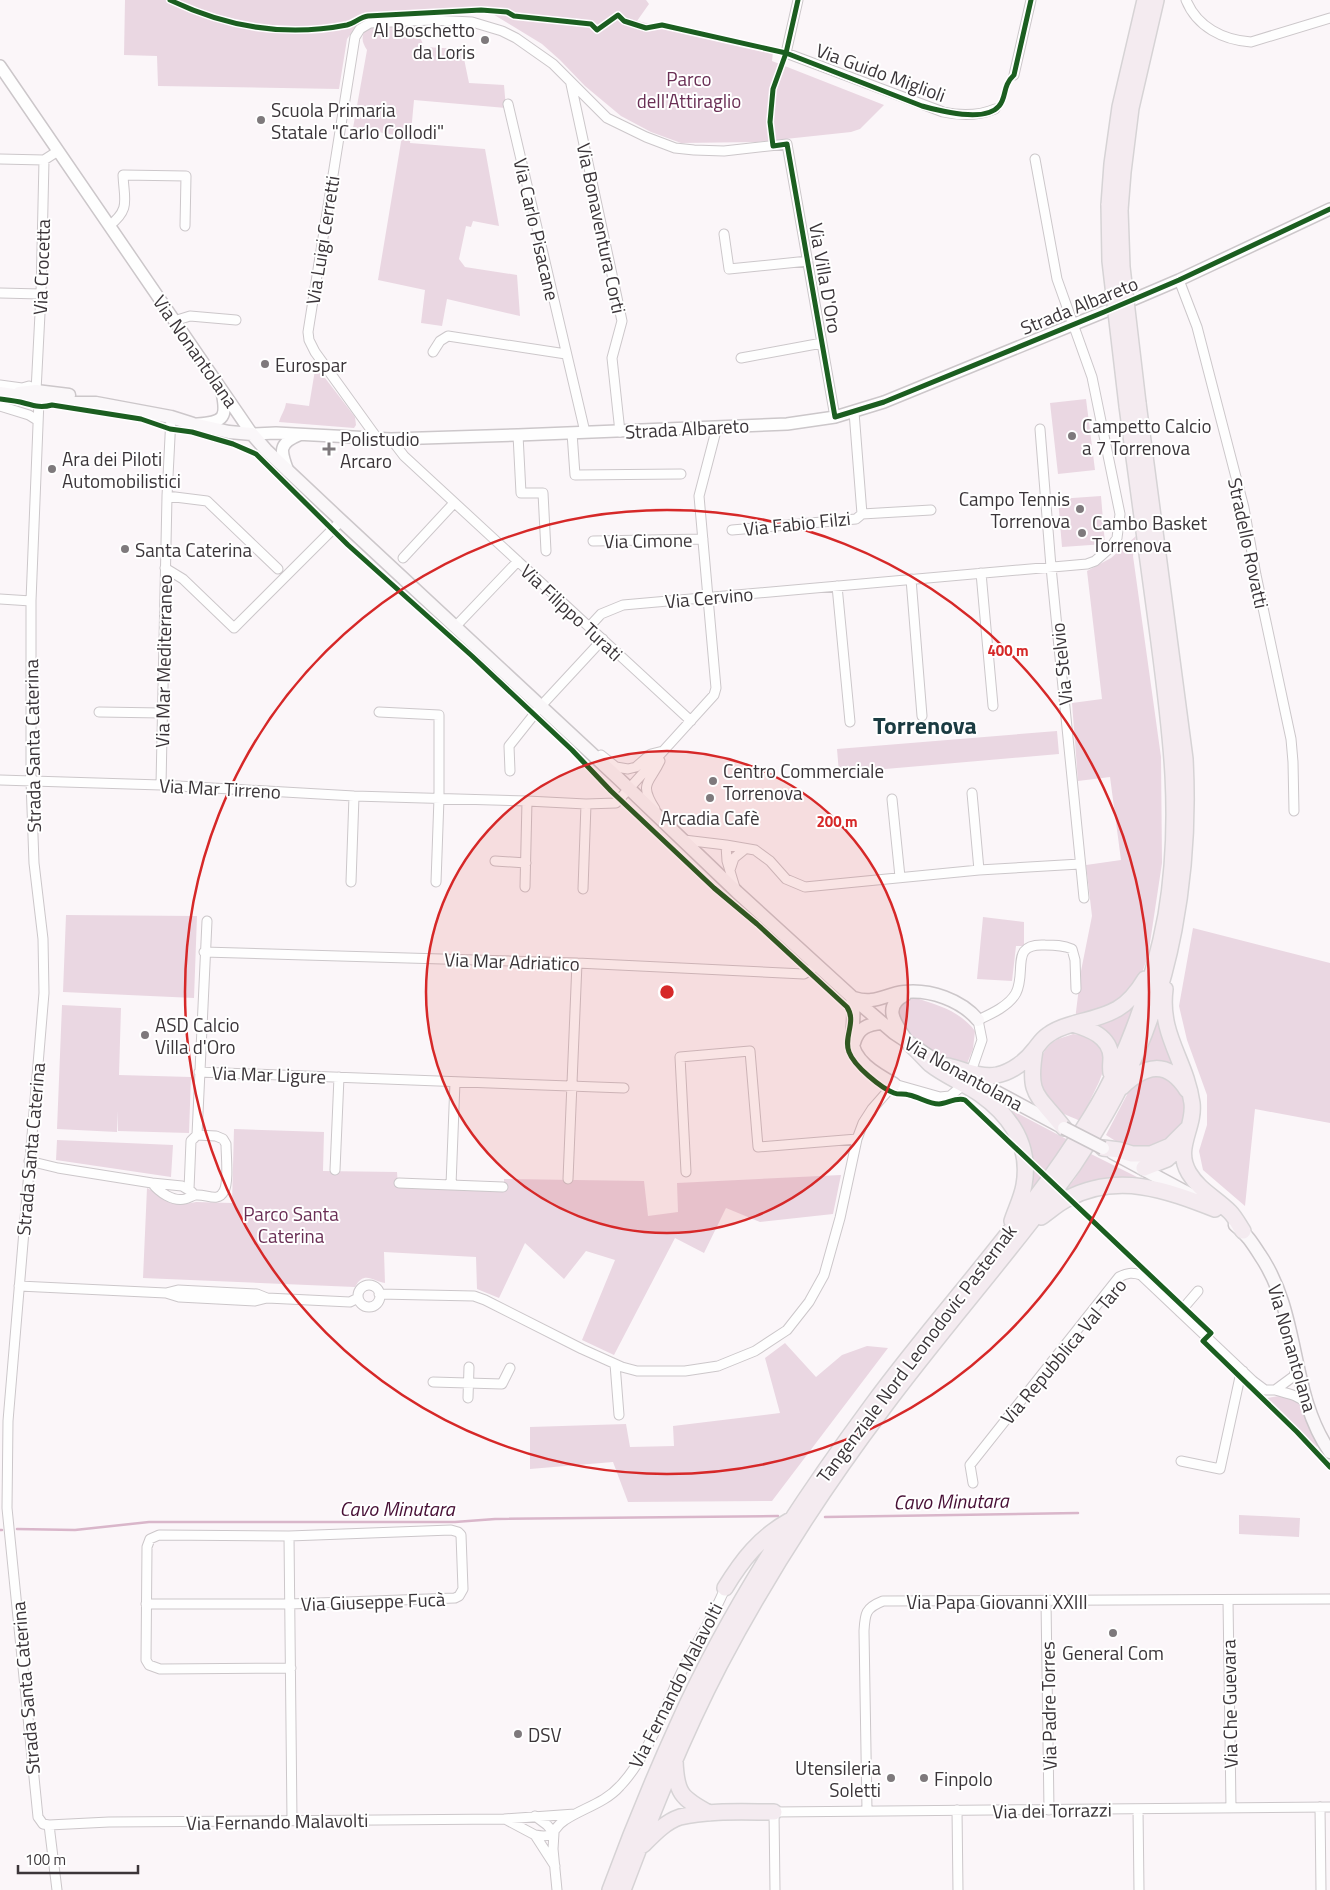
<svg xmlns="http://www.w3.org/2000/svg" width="1330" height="1890" font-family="'Titillium Web',sans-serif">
<rect width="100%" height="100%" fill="#fbf6f9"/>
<path fill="#ead7e2" d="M125,0h521l3,4 -12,17 136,31 -1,9 112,44 -24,24 -9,3 -94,10 -76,1 -30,-11 -30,-16 -36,-30 -25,-26 -18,-16 -59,-36 -105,9 -18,4 -13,18 -8,50 -181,-3 -1,-30 -33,-1z
M415,24l9,23 38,2 7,34 35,2 2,23 -92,-8 -4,43 75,6 14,77 -26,-5 -2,6 -5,-1 -7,33 6,8 52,8 3,41 -73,-17 -5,27 -21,-3 4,-33 -47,-10 24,-144 -49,-8 14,-78c-4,-7 -6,-10 -3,-18l11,-6z
M312,361l43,56 1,8 -2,3 -75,-6c2,-7 6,-12 7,-19l23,3 6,-36 -7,-1 2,-7z
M1086,399l9,71 -37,4 -8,-71z
M1101,496l4,48 -43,3 -4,-48z
M1136,536l-3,20 28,201 1,106 -14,93 -10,28 -19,20 -44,16 6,-49 11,-55 -6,-51 35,-5 -11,-83 -32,4 -6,-78 30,-4 -15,-128 24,-13z
M1057,731l2,23 -220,19 -2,-24z
M66,915l131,1 -3,82 -131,-6z
M983,917l41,5v24h-8l-4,35 -35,-2z
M1193,928l137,35v160l-75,-14 -10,97 -42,-36 -4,-19 8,-26v-30l-20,-55 -8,-34z
M916,998c22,7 44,13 59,33l-2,18 -7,17c-23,-11 -52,-20 -66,-42 -3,-4 -3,-10 -4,-15l7,-8z
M62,1005l59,3 -2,67 72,2 -2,56 -71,-2v-20l-1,21 -60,-3z
M1133,1007l-6,21 -12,28 -25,-29c18,-3 29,-9 43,-20z
M1159,1016l24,64 -44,-10z
M1073,1034l18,2 12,11 4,14 -8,21 -19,39c-10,-5 -26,-10 -34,-19 -16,-19 -10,-51 12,-63 5,-2 11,-3 15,-5z
M1158,1076c5,2 11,3 15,6 19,12 17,48 -2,61 -7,4 -28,6 -38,9l-27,-17 25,-48 10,-8z
M996,1102l74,39 -45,64 5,-21z
M234,1129l90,3 -1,39 74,1 1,15 106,4v-12l140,2 4,35 30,-4 -1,-29 164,-8 -8,39 -73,8 -34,-14 -22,45 -29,-15 -61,117 -32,-15 33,-80 -29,-9 -22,28 -39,-36 -26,55 -22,-9 -1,-32 -92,-5 1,31c-12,-2 -21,-13 -30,4l-212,-9 4,-90 26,14 13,2 10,-2 36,1z
M57,1140l116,5 -2,32 -115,-17z
M1091,1154l68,34 -17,-5 -91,24 23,-27z
M785,1343l31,34 26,-22 25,-9 21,2 -116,153 -144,1 -15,-40 -83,7v-42l96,-3 4,23 44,-1 -1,-20 107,-13 -15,-55z
M1279,1396h9l12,6 18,41 -1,4 -50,-49z
M1239,1515l61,3 -1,19 -60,-3z"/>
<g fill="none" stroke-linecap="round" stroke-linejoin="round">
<path stroke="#d9b6ca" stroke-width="2.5" d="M825,1517l253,-4
M17,1529l58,1 74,-8h306l40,-3 283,-3
M0,1530h2"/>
<defs>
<path id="minor" d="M798,0l-12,53 157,59c18,4 35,4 52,-3
M1186,0c11,27 37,40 65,42l79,-24
M1014,75l17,-75
M571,84l51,237 -10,37 8,74
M508,104l77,328
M0,159l44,1
M109,226c22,-17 15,-26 14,-51l63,1 -1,50
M724,234l5,35 79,-8
M1179,280l18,47 47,181 12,67 35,164 2,23 1,49
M0,293l41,1
M174,321l16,-5 46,4
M433,352l7,-11 8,-5 118,18
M741,358l81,-15
M0,385l22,3 7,-2
M36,391l5,-97 3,-134 14,-9
M39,400l-8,201v180l3,82 9,76 1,54 -36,428 -1,87 31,309 5,7 6,1 60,-3 395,-3 71,-5
M0,406l29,9 8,5
M1040,429l11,138 33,331
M572,433l3,42 106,-1
M518,435l3,58h22l3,58
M377,438l-62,-86 -6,-12 -1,-8 47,-295 5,-8 10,-6 61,-3 41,2 30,9 14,7 37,26 54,54 39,19 29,11 19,2 30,1 63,-7 48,273
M391,439l13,17 287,265
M167,496l40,5 71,68
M862,514l69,-4
M732,530l124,-11 6,-5 -8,-102
M593,541l110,-2
M403,558l51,-55
M165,568l18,11 51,49 107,-107
M981,573l12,133
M911,579l11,137
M837,586l13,136
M0,599l31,2
M455,627l63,-66
M589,627l12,-13 22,-9 464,-41 8,-3 16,-14 6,-9 3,-24 -28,-137 -35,-98 -22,-120
M99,712l63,1
M379,712l60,3v83l-3,84
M601,755l15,12 12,2 8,-2 15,-13 12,-3
M510,771l-1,-25 31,-39 63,-68
M0,780l161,5 193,11 173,5 59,3 30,-1 98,-108 2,-7 -17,-192 18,-69
M161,785l6,-289 4,-79
M972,793l7,77
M892,799l8,78
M655,809c-17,-27 -5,-26 5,-48
M684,840l42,5 29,5 15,11 16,18 19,8 174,-17 101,-6
M726,845l1,16 9,30
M495,861l31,2
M730,870l4,-12 11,-9
M351,882l3,-86
M525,887l2,-86
M583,889l3,-85
M204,952l373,11 227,11 5,-3 7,-6
M973,1066l9,-26 -4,-20c13,-6 31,-14 38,-27 11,-22 -7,-50 29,-48 9,0 18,0 27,4l3,11 1,29
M199,1072l425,16
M197,1135l10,-214
M29,1161l29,7 94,15 30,3 10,6
M335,1170l4,-93
M686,1172l-6,-115 70,-6 8,96 99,-8
M568,1179l9,-216
M152,1183c7,9 21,19 33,16 4,-1 8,-4 11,-4 11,-1 22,8 28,-4 5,-9 2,-36 2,-47l-3,-5 -7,-3 -19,-1 -6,6 -2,48
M399,1183l104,4
M451,1185l4,-103
M358 1296a11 11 0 1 1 22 0a11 11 0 1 1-22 0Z
M19,1286l147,7 13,4 76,4 12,-3 83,4 8,-4
M166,1293l12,-3 79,4 10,4
M379,1294l95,2 11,4 97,49 40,18 15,4h48l33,-5 37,-15 32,-21 22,-28 15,-27 16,-57 17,-79 6,-16 9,-14 22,-25 46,13 10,-1 12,-10
M1180,1312l18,-21
M615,1364l4,51
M1296,1366l-2,10 -19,14c13,4 21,4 31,13
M433,1382l69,2 8,-16
M468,1398l1,-31
M1181,1461l39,8 20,-92 3,-6
M973,1483l-3,-18 149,-188c8,-4 13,-5 22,-2l112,106 12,9h10
M289,1536l3,284
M1228,1600l3,208
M1046,1602l3,208
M146,1604h144l165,-6 4,-2 4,-7 -2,-54 -3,-3 -7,-2 -162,6 -130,-1 -9,4 -3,8 -1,113 3,5 11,4 131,-1
M1320,1807l1,83
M1138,1809l1,81
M957,1810l1,80
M867,1811l-3,-180c1,-17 1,-23 19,-30l447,-2
M535,1816l12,9 7,8
M505,1819l30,16 20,31
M49,1825l8,65
M554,1833l-1,16 4,41
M535,1835c23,4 15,-6 30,-15 18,-12 40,-17 55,-34 28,-29 45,-80 63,-117 14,-27 31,-53 42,-81
M775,1890l-1,-78 556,-5"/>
<path id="tertiary" d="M0,66l252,368 24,-1 115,6 127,-4 269,-11 48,-7 49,-15 220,-90 75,-32 151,-71
M198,424c27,-2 29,-7 24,-32
M288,471c-7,-19 -11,-27 11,-36"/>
<path id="secondary" d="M0,393l66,10h30l75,14 22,7 36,8 23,2 14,16 69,65 284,264 118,113 115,105 42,36 35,23 131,70
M19,393l17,-2 33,4
M852,997c3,14 1,26 0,40 -1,23 24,37 42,47
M854,998c21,7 31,-4 50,-6 26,-3 57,8 74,28
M905,1038c-11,-16 -22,-32 0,-43
M854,1043c4,-15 14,-19 28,-20
M1113,1153l82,44
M1235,1225c11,8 18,19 25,30 41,60 29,138 70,197"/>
<path id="trunk" d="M1109,205l3,-41 8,-57 25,-107
M1120,210l3,-38 8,-64 25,-108
M1165,989c-6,46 21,71 27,114 3,25 -18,45 -3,70 10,17 27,25 41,39 5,5 9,13 13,19
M1073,1024c16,5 37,12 38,33 0,6 -1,10 0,16
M911,1045c7,6 13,13 19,19 15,12 34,19 50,30 31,22 51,51 44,91 -2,12 -8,24 -12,36
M1035,1050c-8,47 3,44 29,78
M948,1066c16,4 32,12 49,9 15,-3 29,-14 38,-26 4,-5 7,-10 13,-14 9,-7 18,-9 28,-12 34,-9 50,-12 69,-44
M1122,1087c23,-22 45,-28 65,3
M1103,1148l16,2 13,4h19l19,-8 17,-17
M1144,1168l23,-9 10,-9
M1041,1217c9,-6 16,-13 26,-18 51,-27 99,-9 148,10
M725,1588c17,-28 35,-51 64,-67
M675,1760c1,33 6,38 34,53
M643,1845c11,-11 22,-23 37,-28 27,-7 66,-5 94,-5
M610,1890c21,-57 44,-113 69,-168 51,-113 120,-218 193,-317 72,-98 157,-186 220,-290 35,-57 62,-134 74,-200 17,-100 4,-189 -9,-288 -10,-74 -20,-147 -30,-221
M623,1890c29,-77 59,-153 97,-226 47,-89 103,-176 164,-257 61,-82 129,-158 189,-241 16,-24 32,-49 45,-75 54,-101 73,-219 67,-332l-47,-356"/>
</defs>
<use href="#minor" stroke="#ccc7ca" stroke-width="11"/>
<use href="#tertiary" stroke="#ccc7ca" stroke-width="14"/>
<use href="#secondary" stroke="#ccc7ca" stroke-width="15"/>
<use href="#trunk" stroke="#d6d3d5" stroke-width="18"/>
<use href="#minor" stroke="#fefefe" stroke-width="9"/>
<use href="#tertiary" stroke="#fefefe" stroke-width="11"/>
<use href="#secondary" stroke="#faf7f9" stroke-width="12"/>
<use href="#trunk" stroke="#f4ebf0" stroke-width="15"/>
<defs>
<path id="secondary-bridge" d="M1064,1128l39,20"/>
<path id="trunk-bridge" d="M1109,205l1,56 17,145
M1120,210l2,57 16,136"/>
</defs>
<use href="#secondary-bridge" stroke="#ccc7ca" stroke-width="15" stroke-linecap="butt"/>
<use href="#trunk-bridge" stroke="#d6d3d5" stroke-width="18" stroke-linecap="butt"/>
<use href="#secondary-bridge" stroke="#faf7f9" stroke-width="12"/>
<use href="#trunk-bridge" stroke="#f4ebf0" stroke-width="15"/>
<defs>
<path id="cycleway" d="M170,0c56,27 116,37 177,25 8,-2 13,-8 21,-9l113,-6 26,2 7,4 77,8 6,6 21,-15 6,6 22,7 16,-3 124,28 136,53c18,5 63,17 77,0 8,-9 3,-20 15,-31l17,-75
M798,0l-12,53 -13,36 -3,33 3,24 14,-2 48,273 49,-15 220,-90 75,-32 151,-71
M0,399c8,1 17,2 24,4 11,3 17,5 28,2l89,14 29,10 22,3 41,12 23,10 92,91 124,111 100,94 39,41 103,97 43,36 90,83c10,15 -4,30 2,45 5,14 32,36 45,41 5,2 10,0 15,2 10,2 20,9 30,9 9,-1 18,-7 26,-4l246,233 -8,8 94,91 33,35"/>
</defs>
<use href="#cycleway" stroke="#fff" stroke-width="8"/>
<use href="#cycleway" stroke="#1b5e20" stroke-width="5"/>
</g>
<circle cx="667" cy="992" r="241" fill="#d62828" fill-opacity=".12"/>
<g fill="none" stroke="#d62828" stroke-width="2.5">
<circle cx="667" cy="992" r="241"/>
<circle cx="667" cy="992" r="482"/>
</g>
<g fill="#7e797c" stroke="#fff" stroke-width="2">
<circle cx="485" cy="40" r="5"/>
<circle cx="261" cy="120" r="5"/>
<circle cx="265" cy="364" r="5"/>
<circle cx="1072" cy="436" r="5"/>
<path d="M326.5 441.5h5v5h5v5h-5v5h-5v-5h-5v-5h5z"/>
<circle cx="52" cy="469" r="5"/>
<circle cx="1080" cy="509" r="5"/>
<circle cx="1082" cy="533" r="5"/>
<circle cx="125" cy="549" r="5"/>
<circle cx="713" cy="781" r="5"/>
<circle cx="710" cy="798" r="5"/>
<circle cx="145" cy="1035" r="5"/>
<circle cx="1113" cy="1633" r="5"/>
<circle cx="518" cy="1734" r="5"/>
<circle cx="891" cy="1778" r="5"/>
<circle cx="924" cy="1778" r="5"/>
</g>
<g text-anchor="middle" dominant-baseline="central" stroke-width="4" stroke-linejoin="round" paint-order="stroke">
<g font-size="19" fill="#3b3539" stroke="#fff" text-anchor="start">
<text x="475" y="29" text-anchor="end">Al Boschetto<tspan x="475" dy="22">da Loris</tspan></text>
<text x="271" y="109">Scuola Primaria<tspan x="271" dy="22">Statale "Carlo Collodi"</tspan></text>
<text x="275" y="364">Eurospar</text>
<text x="1082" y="425">Campetto Calcio<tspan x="1082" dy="22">a 7 Torrenova</tspan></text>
<text x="340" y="438">Polistudio<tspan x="340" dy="22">Arcaro</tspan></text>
<text x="62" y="458">Ara dei Piloti<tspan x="62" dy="22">Automobilistici</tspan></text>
<text x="1070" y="498" text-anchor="end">Campo Tennis<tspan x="1070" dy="22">Torrenova</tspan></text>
<text x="1092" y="522">Cambo Basket<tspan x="1092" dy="22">Torrenova</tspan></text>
<text x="135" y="549">Santa Caterina</text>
<text x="723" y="770">Centro Commerciale<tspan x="723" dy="22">Torrenova</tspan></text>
<text x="710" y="817" text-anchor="middle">Arcadia Cafè</text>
<text x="155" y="1024">ASD Calcio<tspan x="155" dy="22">Villa d'Oro</tspan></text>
<text x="1113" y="1652" text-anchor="middle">General Com</text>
<text x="528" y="1734">DSV</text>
<text x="881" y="1767" text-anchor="end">Utensileria<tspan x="881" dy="22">Soletti</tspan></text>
<text x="934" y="1778">Finpolo</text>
</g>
<g font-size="19" fill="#3b3539" stroke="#fff">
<text transform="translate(881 72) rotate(20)">Via Guido Miglioli</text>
<text transform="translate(602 228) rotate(78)">Via Bonaventura Corti</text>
<text transform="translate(537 229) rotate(77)">Via Carlo Pisacane</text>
<text transform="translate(322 240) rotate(-81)">Via Luigi Cerretti</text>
<text transform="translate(41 267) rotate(-88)">Via Crocetta</text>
<text transform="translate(826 278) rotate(80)">Via Villa D'Oro</text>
<text transform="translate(1079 305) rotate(-22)">Strada Albareto</text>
<text transform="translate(196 351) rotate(55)">Via Nonantolana</text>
<text transform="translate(687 428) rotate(-3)">Strada Albareto</text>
<text transform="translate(797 523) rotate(-6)">Via Fabio Filzi</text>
<text transform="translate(648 540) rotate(-1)">Via Cimone</text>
<text transform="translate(1249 543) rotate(78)">Stradello Rovatti</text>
<text transform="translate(709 597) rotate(-5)">Via Cervino</text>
<text transform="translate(572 612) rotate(43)">Via Filippo Turati</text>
<text transform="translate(163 661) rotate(-89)">Via Mar Mediterraneo</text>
<text transform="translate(1061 664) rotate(-96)">Via Stelvio</text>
<text transform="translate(32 746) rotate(-91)">Strada Santa Caterina</text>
<text transform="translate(220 788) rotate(3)">Via Mar Tirreno</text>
<text transform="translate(512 961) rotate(2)">Via Mar Adriatico</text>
<text transform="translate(964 1073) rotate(29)">Via Nonantolana</text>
<text transform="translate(269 1074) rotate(2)">Via Mar Ligure</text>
<text transform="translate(30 1149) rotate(-85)">Strada Santa Caterina</text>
<text transform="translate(1293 1348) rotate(74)">Via Nonantolana</text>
<text transform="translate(1063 1351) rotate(-50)">Via Repubblica Val Taro</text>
<text transform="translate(916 1353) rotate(-53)">Tangenziale Nord Leonodovic Pasternak</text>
<text transform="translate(373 1601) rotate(-2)">Via Giuseppe Fucà</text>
<text x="997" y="1601">Via Papa Giovanni XXIII</text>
<text transform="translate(675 1685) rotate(-63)">Via Fernando Malavolti</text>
<text transform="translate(25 1688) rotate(-95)">Strada Santa Caterina</text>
<text transform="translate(1229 1704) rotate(-91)">Via Che Guevara</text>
<text transform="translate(1048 1706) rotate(-91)">Via Padre Torres</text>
<text transform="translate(1052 1810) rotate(-1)">Via dei Torrazzi</text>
<text transform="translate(277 1821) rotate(-1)">Via Fernando Malavolti</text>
</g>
<g font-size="19" fill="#6a2f55" stroke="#fff">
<text x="689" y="78">Parco<tspan x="689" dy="22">dell'Attiraglio</tspan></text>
<text x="291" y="1213">Parco Santa<tspan x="291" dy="22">Caterina</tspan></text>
</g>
<g font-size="20" font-style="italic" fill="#470f35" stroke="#fff">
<text transform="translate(951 1501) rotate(-1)">Cavo Minutara</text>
<text x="397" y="1508">Cavo Minutara</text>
</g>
<g font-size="24" font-weight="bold" fill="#1b3c42" stroke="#fff">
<text x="925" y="725">Torrenova</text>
</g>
</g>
<circle cx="667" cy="992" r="8" fill="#d62828" stroke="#fff" stroke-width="2.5"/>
<g font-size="15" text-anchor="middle" font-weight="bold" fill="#d62828" stroke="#fff" stroke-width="4" stroke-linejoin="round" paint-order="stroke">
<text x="1008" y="656">400 m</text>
<text x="837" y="827">200 m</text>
</g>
<path d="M18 1865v8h120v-8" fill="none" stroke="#3b3539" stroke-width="2.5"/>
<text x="25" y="1865" font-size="15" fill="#3b3539" stroke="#ffffff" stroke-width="4" paint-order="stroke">100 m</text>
</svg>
